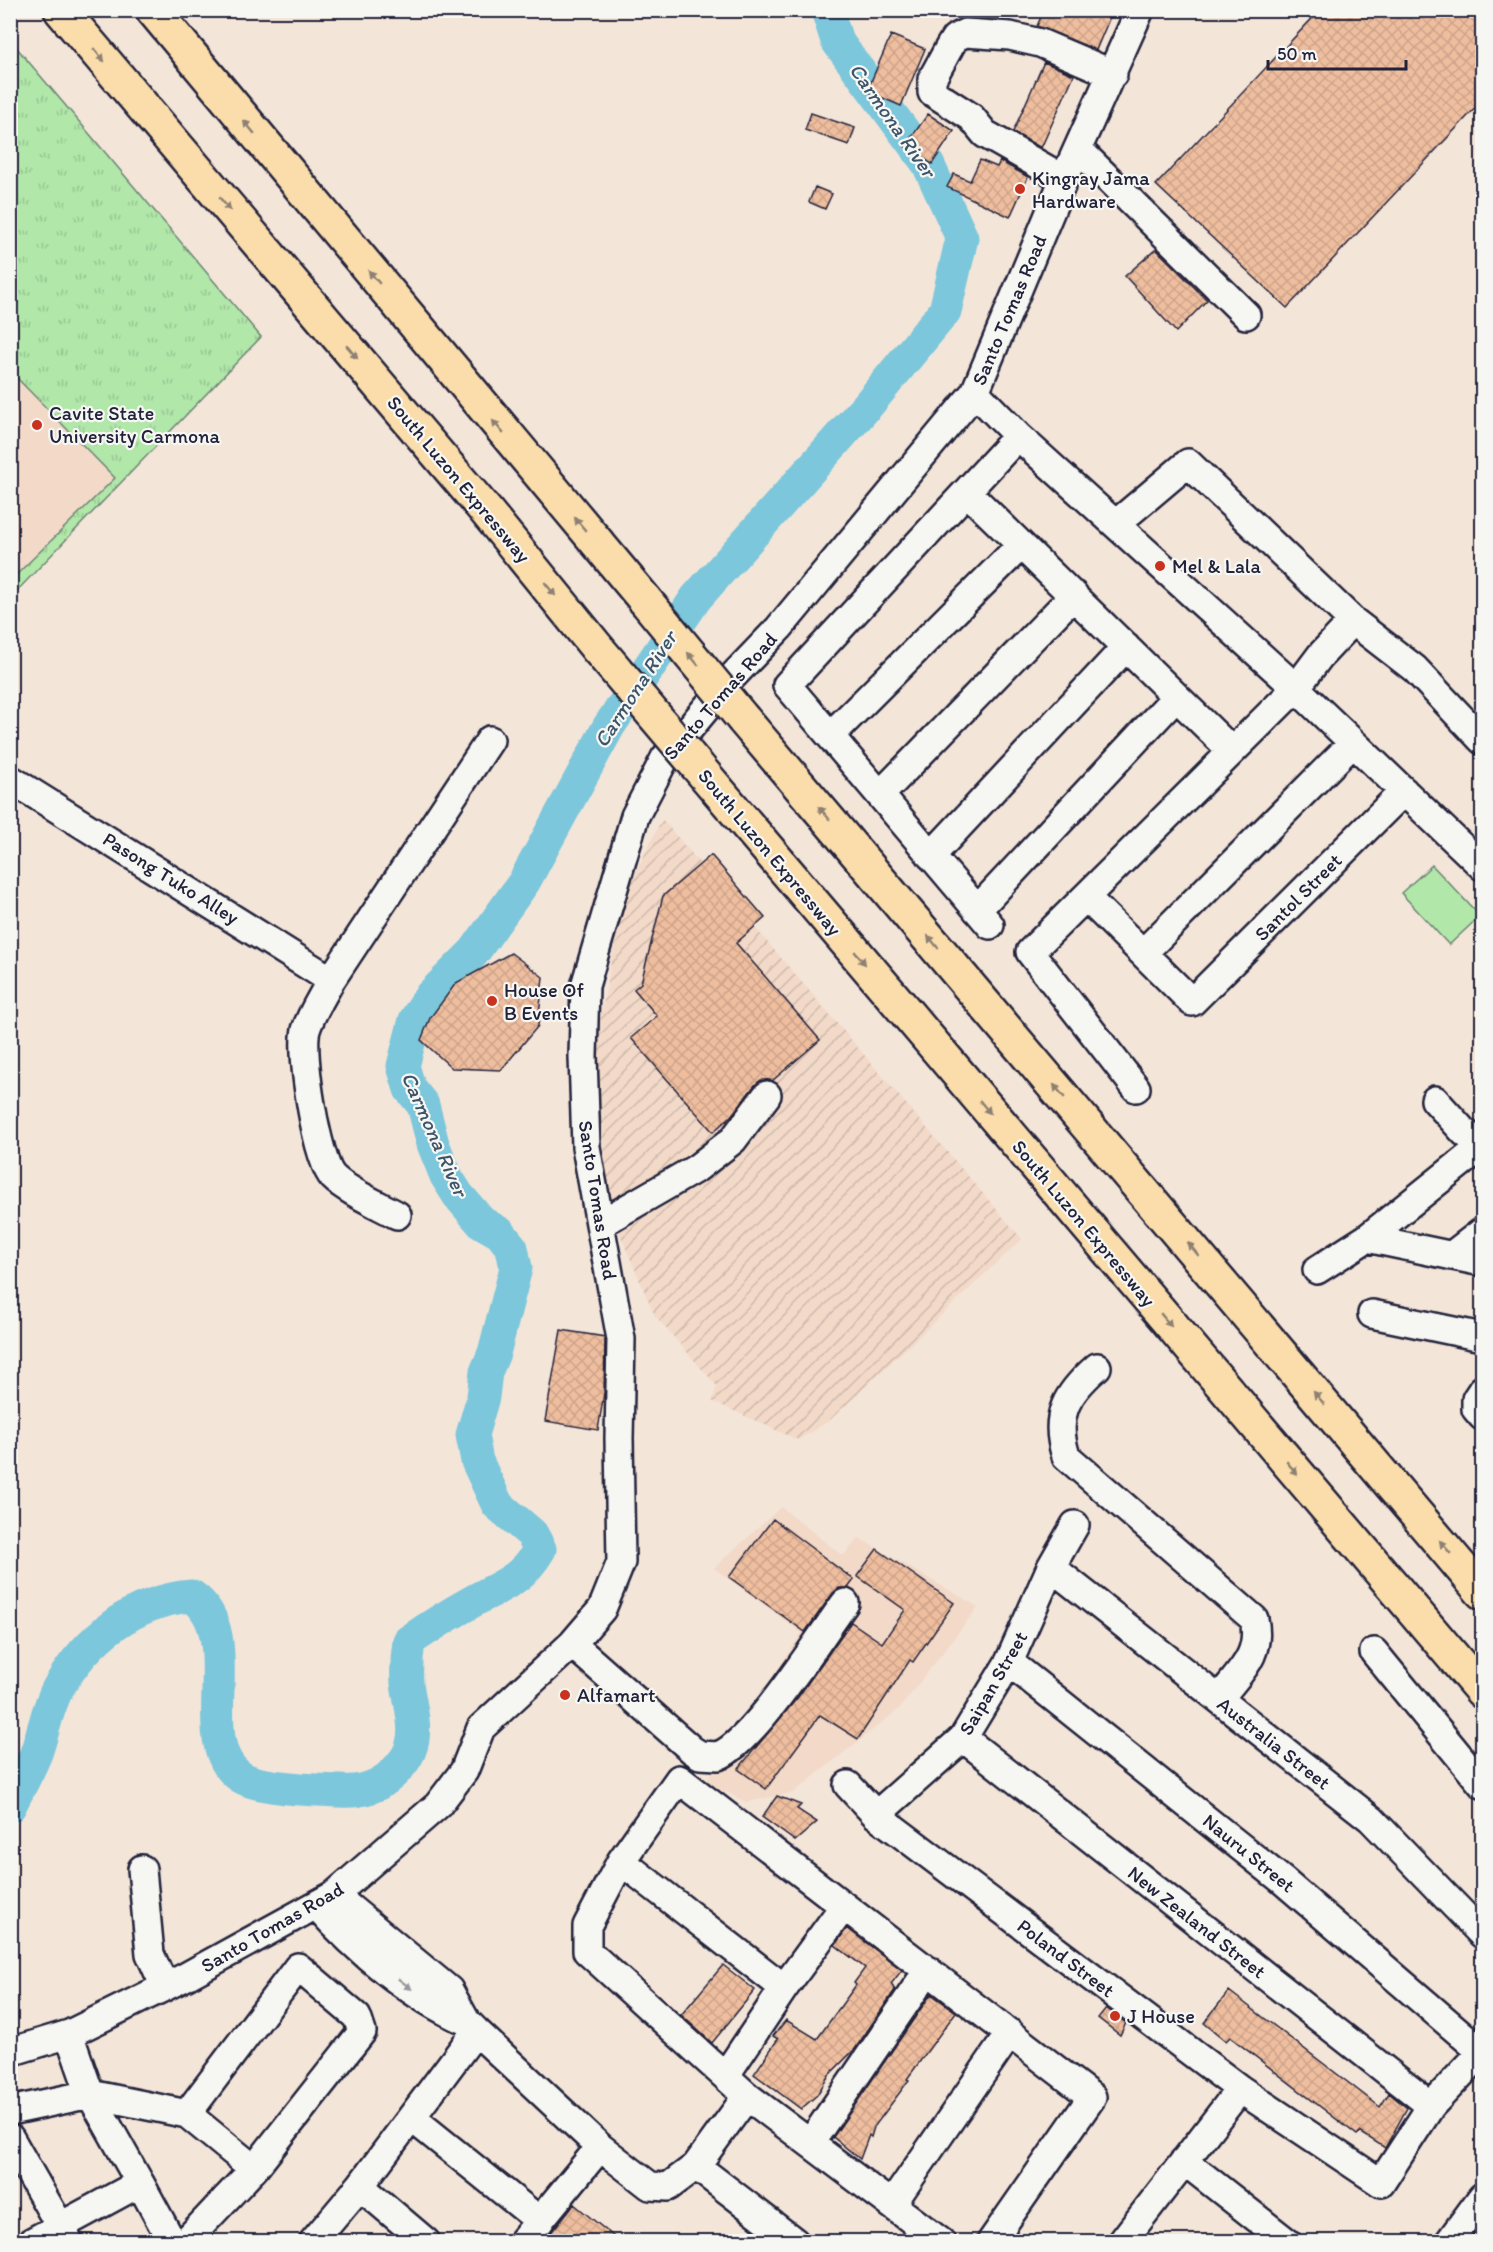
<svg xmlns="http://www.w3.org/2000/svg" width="1493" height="2252" font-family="Itim,sans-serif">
<defs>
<pattern id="industrial-furrows" width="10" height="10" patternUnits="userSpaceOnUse" patternTransform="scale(1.5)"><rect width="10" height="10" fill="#f2d9c8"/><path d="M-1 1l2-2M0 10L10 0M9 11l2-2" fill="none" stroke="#cfbaad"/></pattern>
<pattern id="grass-tufts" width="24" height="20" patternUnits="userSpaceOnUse" patternTransform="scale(1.5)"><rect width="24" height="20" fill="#b1e7a9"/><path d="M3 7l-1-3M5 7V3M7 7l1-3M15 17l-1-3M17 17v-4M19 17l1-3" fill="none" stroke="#98c692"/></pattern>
<pattern id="building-cross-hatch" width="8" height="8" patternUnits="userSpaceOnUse" patternTransform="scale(1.5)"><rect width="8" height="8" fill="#efbe9f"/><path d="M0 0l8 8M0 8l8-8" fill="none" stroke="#cda38a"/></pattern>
</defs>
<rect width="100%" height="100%" fill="#f4e5d9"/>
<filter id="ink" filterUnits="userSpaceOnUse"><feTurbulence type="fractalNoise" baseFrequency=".0167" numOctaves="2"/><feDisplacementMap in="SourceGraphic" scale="12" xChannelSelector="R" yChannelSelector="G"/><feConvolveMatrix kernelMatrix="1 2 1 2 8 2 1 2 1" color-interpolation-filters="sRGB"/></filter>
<g filter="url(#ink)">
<path fill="#f2d9c8" d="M11,372l104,106 -104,102z
M781,1507l62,49 16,-18 119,69 -79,102 -106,84 -47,9 -40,-20 13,-24 83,-125 -88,-65z"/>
<path fill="url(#industrial-furrows)" d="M662,819l360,420 -192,181 -32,20 -86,-39 5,-15 -62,-70 -37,-86 -13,-58 -10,-122 27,-149z"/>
<path fill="url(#grass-tufts)" stroke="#6a8472" stroke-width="1.5" d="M11,41l250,296 -250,260v-17l104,-102 -104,-106z"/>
<path fill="#b1e7a9" stroke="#6a8472" stroke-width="1.5" d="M1432,865l48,51 -31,29 -48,-52z"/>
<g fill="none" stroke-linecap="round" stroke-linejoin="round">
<path stroke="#7cc7db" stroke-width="33" d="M10,1806c9,-18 19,-35 26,-53 8,-22 11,-45 22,-65 30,-51 75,-87 134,-92 56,39 -3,148 49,181 19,12 75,13 99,14 29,2 50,-9 66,-33 15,-23 4,-50 1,-75 -1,-14 0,-28 2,-42 19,-13 39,-26 59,-37 31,-18 53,-22 72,-55l-8,-15 -35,-30 -20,-43 -5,-26 11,-38 3,-25 8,-19 22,-85 -4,-20 -12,-15 -19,-11 -23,-27 -12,-19 -13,-32 -10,-39 -13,-16 -7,-23 12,-46 15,-24 44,-44 50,-70 85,-156 87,-128 171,-192 78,-95 17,-73 -34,-74 -91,-123 -10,-31"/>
</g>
<path fill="url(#building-cross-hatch)" stroke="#22223b" stroke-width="1.5" d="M1044,10h50l16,7 -14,33 -59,-24z
M1320,10h162v91l-195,207 -131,-123z
M891,35l34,14 -24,57 -34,-15z
M1044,62l30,13 -33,73 -28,-16z
M811,113l44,15 -6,17 -44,-15z
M928,114l26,17 -22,33 -27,-18z
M980,160l17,7 3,-6 28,16 -18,40 -63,-30 7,-13 16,7z
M815,187l17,7 -7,15 -16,-7z
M1156,249l51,51 -31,32 -51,-56z
M711,855l54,63 -29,25 84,97 -48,41 -11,-1 -6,5 -24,31 -18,16 -82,-94 26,-22 -23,-27 7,-6 22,-87z
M511,953l32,24 -5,49 -37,44 -49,-2 -31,-28 9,-22 26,-35z
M561,1330l44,7 -1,56 -6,37 -53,-9z
M773,1519l81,61 -6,8h-9l-6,5 -28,39 -76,-55z
M877,1549l77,54 -41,59 -3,-2 -52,79 -38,-24 -54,74 -28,-20 60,-72 53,-75 31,21 23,-33 -48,-34z
M777,1796l24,9 -4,4 20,13 -22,19 -33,-24z
M847,1928l55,42 -11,14 4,6 -40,59 -26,26 -12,20 -16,14 -47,-35 24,-35 -5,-3 13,-16 31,19 39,-54 -2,-2 11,-15 -30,-23z
M723,1965l32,25 -43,53 -31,-28z
M1229,1991l151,116 9,-14 18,15 -22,40 -25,-16 -3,3 -127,-98 -4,4 -22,-18z
M931,1994l25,18 -49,67 2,1 -35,47 -3,10 -2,-2 -9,24 -27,-22z
M1106,2008l20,15 -6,12 -22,-17z
M574,2204l45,37h-62l-8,-6z"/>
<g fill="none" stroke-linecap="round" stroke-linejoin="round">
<defs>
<path id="minor" d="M1078,149l168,166
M1064,179l-79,-45 -14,-17 -39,-25v-13l18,-33 5,-8 10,-5 45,3 30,7 73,31
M975,392l43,44 278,252 186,178
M967,492l265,259
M1117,523l71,-60 165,158
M830,736l190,-190
M10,779l321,201 159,-240
M880,795l194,-200
M931,856l195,-209
M1086,897l106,105 212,-211
M977,910l199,-213
M990,925l-203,-240 231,-249
M1143,953l210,-210
M331,980c-8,16 -20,33 -25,50 -6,23 11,131 27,147 14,14 46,28 64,38
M1136,1088l-106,-136 266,-264 24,-32 33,-35 62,48 67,71
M600,1224l97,-56 36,-28 34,-45
M1367,1238l115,24
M1451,1256l31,-24
M1317,1270l50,-32 115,-92 -18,-14 -29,-32
M1372,1314l110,23
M1097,1367c-31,27 -44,49 -31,89l188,163c8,37 -15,53 -35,80
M1482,1390l-6,9v10l6,7
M1051,1567l320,252 111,115
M572,1644l120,106 8,5 18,1c36,-14 101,-118 127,-153
M1374,1652l108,132
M1009,1662l273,218 200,172
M963,1738l468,368
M848,1785l28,30 364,274 141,94 50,-77 51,-54
M876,1815l87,-77 46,-76 42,-95 24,-42
M621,1861l163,127
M142,1869l8,85 15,33
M334,1895l115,95 17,31 10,10 124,116 50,39 18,1 28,-21 51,-70
M316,1905c40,45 95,92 150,116
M10,2052l59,-18 116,-57 149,-82 104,-90 26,-34 17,-43 91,-84 30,-35 19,-47 -2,-124 2,-99 -35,-192 -3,-91 2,-70 50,-170 30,-58 67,-81 47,-49 196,-236 89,-213 76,-169
M725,2076l59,-88 60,-82
M90,2094l97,20 67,55
M10,2111l80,-17 -21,-60
M412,2118l128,103
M10,2138l59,104
M811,2142l117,-172
M1184,2161l103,81
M696,2166l99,76
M140,2183l32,59
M360,2186l66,56
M892,2204l118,-171
M31,2242l109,-59 -50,-89
M185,2242l69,-73 108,-137 -5,-15 -59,-50 -111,147
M313,2242l47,-56 116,-155
M522,2242l78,-95
M941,2242l-194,-146 -160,-145v-25l34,-65 58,-82 413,318 -101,145
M1122,2242l118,-153
M1449,2242l33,-45"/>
<path id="highway" d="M61,10l425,501 112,138
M153,10l492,590
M744,720l738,872
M698,767l784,924"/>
</defs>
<use href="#minor" stroke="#22223b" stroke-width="32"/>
<use href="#highway" stroke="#22223b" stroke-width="38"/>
<use href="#minor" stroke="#f6f6f2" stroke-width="27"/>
<use href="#highway" stroke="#faddab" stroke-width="33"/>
<defs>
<path id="highway-bridge" d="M645,600l99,120
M598,649l100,118"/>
</defs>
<use href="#highway-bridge" stroke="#22223b" stroke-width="38" stroke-linecap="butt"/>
<use href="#highway-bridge" stroke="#faddab" stroke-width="33"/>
</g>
<defs><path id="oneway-solid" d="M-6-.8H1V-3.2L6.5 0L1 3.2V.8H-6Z" transform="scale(1.5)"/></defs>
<g fill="#8e8073">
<use href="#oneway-solid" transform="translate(99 55) rotate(50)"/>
<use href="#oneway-solid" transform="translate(249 127) rotate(-130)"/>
<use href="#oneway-solid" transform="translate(225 204) rotate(50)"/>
<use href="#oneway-solid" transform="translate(374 277) rotate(-130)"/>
<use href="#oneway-solid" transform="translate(352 352) rotate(50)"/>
<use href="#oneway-solid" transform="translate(498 427) rotate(-130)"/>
<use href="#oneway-solid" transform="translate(580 524) rotate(-130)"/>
<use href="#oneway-solid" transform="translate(550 589) rotate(51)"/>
<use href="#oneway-solid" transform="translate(693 659) rotate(-130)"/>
<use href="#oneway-solid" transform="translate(824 813) rotate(-131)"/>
<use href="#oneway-solid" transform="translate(933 942) rotate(-130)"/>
<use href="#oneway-solid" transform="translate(860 958) rotate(50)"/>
<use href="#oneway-solid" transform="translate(1059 1091) rotate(-130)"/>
<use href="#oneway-solid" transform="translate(985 1107) rotate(50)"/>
<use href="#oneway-solid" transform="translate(1193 1249) rotate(-130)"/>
<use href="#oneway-solid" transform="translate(1166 1320) rotate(50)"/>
<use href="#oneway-solid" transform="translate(1319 1398) rotate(-130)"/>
<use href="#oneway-solid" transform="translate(1292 1468) rotate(50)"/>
<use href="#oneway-solid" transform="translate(1445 1547) rotate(-130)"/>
</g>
<use fill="#9797a0" href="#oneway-solid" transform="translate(405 1984) rotate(38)"/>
</g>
<g fill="#c8321e" stroke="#f6f6f2" stroke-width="2">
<circle cx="1020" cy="189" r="6"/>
<circle cx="37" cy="425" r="6"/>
<circle cx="1160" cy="566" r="6"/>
<circle cx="492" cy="1001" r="6"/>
<circle cx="565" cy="1695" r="6"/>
<circle cx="1115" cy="2016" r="6"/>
</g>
<g text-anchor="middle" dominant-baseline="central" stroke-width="4.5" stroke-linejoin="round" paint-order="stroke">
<g font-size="20" fill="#22223b" stroke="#f6f6f2" text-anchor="start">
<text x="1032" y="178">Kingray Jama<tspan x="1032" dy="23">Hardware</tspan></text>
<text x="49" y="413">Cavite State<tspan x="49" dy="23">University Carmona</tspan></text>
<text x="1172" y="566">Mel &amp; Lala</text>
<text x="504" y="990">House Of<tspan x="504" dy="23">B Events</tspan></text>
<text x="577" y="1695">Alfamart</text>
<text x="1127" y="2016">J House</text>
</g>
<g font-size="20" fill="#22223b" stroke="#f6f6f2">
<text transform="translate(1009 310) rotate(-67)">Santo Tomas Road</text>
<text transform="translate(459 479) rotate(50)">South Luzon Expressway</text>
<text transform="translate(720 696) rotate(-49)">Santo Tomas Road</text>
<text transform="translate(770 852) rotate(50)">South Luzon Expressway</text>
<text transform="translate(171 878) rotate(32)">Pasong Tuko Alley</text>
<text transform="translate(1298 897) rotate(-45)">Santol Street</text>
<text transform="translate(598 1200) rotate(81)">Santo Tomas Road</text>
<text transform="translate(1084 1223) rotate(50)">South Luzon Expressway</text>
<text transform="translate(993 1683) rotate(-60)">Saipan Street</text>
<text transform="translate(1274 1743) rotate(38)">Australia Street</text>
<text transform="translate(1249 1853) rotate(39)">Nauru Street</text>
<text transform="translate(1197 1922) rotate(38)">New Zealand Street</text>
<text transform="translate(272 1927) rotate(-30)">Santo Tomas Road</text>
<text transform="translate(1066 1958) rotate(37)">Poland Street</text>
</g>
<g font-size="21" font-style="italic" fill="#3d546b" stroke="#f6f6f2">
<text transform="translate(893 120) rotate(55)">Carmona River</text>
<text transform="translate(635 689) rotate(-57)">Carmona River</text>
<text transform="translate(435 1134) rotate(66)">Carmona River</text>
</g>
</g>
<rect width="1493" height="2252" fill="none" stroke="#f6f6f2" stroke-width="36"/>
<rect x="18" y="18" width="1457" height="2216" fill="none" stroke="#22223b" stroke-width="2" filter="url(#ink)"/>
<path d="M1268 60v9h138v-9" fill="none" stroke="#22223b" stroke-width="3"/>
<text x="1277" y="60" font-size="18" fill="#22223b" stroke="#f6f6f2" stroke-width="4.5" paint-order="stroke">50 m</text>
</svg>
